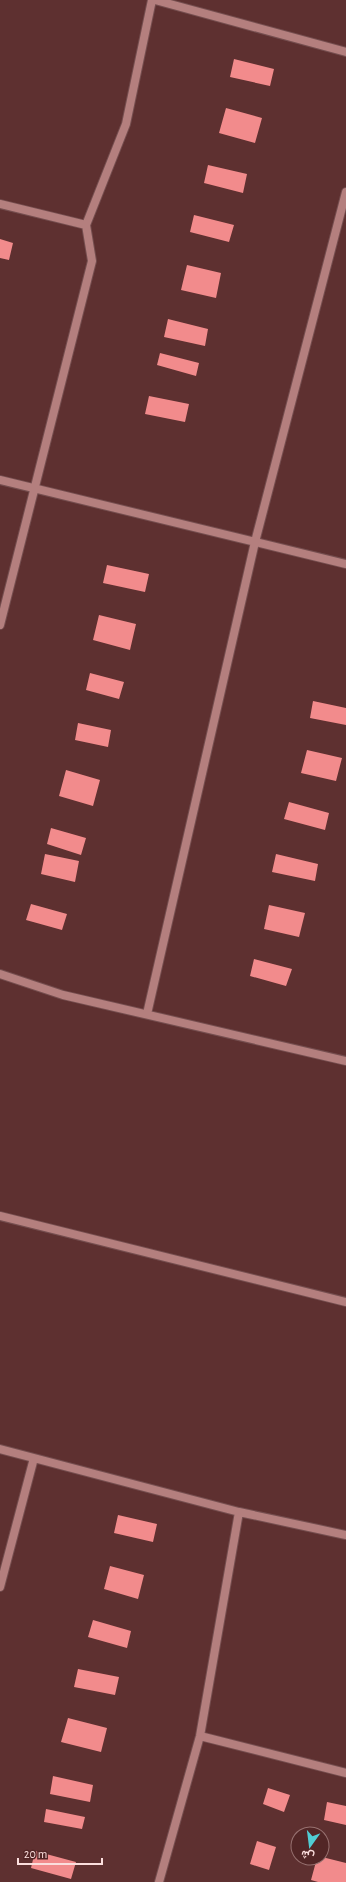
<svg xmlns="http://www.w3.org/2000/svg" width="346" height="1882" font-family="'Alegreya Sans',Vazirmatn,sans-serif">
<rect width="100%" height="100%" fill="#5e3030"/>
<path fill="#f28b8c" d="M234,59l40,10 -4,17 -40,-9z
M226,108l36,10 -7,25 -36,-10z
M208,165l39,9 -4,19 -39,-10z
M194,215l40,10 -5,17 -39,-10z
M0,239l13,4 -4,17 -9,-2z
M187,265l34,8 -5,25 -35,-8z
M168,319l40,10 -3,17 -41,-9z
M160,353l39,10 -3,13 -39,-11z
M149,396l40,8 -4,18 -40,-8z
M107,565l42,9 -4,18 -42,-9z
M99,615l37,9 -6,26 -37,-10z
M90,673l34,9 -5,17 -33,-9z
M313,701l33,7v17l-36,-7z
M78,723l33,7 -3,17 -33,-7z
M307,750l35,8 -6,23 -35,-8z
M66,770l34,10 -7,26 -34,-10z
M289,802l40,11 -4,17 -41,-11z
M51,828l35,10 -5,17 -34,-11z
M45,854l34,7 -4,21 -34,-8z
M276,854l42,10 -3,17 -43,-9z
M31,904l36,10 -5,16 -36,-10z
M269,905l36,8 -6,24 -35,-8z
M254,959l38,10 -6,17 -36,-10z
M118,1515l39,9 -4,18 -39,-9z
M110,1566l34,9 -6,24 -34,-10z
M93,1620l38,11 -4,17 -39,-11z
M78,1669l41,8 -4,18 -41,-8z
M68,1718l39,10 -6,24 -40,-10z
M53,1776l40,9 -3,17 -40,-8z
M268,1788l22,7 -6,17 -21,-8z
M327,1802l19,4v19l-22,-5z
M46,1809l39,8 -3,12 -38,-7z
M257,1841l19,6 -7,23 -19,-6z
M35,1851l41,11 -5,17 -40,-11z
M322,1857l24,6v19h-28l-7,-2 6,-22z"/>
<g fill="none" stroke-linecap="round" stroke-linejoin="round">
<defs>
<path id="street" d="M155,0l191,52
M0,204l86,21
M0,480l346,84
M0,625l92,-364 -6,-36 40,-101 26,-124
M0,974l63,21 283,66
M147,1014l108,-472 91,-350
M0,1216l346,86
M0,1449l239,63 107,23
M0,1587l34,-129
M200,1736l146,37
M159,1882l41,-146 39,-224"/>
</defs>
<use href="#street" stroke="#754e4f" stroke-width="10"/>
<use href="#street" stroke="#b47f7e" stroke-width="8"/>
</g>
<g transform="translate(310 1846) rotate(194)"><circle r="19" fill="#522626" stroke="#96706f"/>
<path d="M0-3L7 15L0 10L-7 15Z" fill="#51ccd3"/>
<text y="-6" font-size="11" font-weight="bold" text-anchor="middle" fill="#fbdedd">ش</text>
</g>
<path d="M18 1858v6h84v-6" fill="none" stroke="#fbdedd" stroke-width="2"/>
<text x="24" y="1858" font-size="12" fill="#fbdedd" stroke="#522626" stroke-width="3" paint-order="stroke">20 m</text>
</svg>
